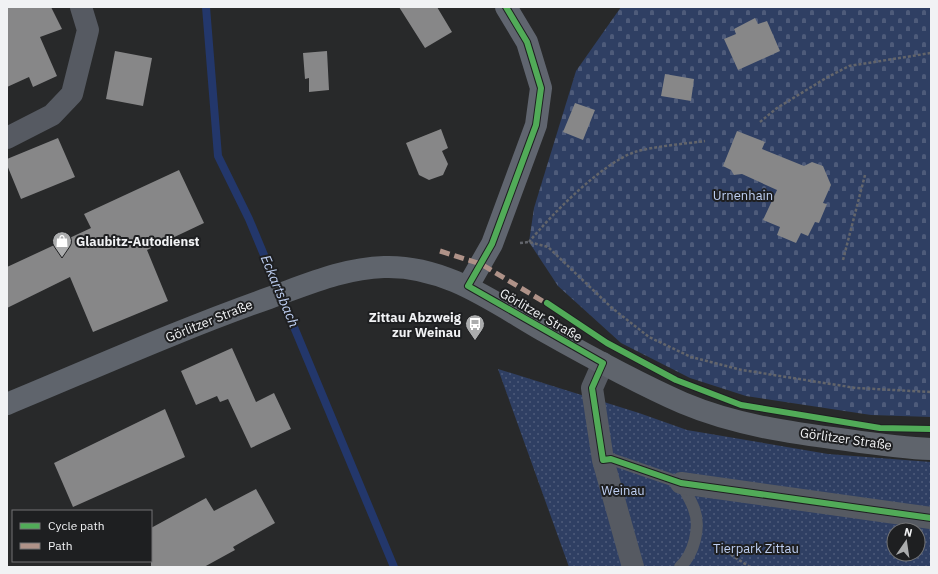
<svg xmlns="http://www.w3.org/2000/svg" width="938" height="574" font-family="'IBM Plex Sans',sans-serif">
<defs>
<pattern id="cemetery-stones" width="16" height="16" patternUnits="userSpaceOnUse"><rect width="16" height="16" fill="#2f3f63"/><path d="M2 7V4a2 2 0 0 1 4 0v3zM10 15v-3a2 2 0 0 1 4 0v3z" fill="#4e5b7a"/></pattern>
<pattern id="park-dots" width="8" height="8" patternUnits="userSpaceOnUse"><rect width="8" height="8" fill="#2f3f63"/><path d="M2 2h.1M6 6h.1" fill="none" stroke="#4e5b7a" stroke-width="1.8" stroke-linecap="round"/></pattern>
</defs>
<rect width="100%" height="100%" fill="#28292a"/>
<path fill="url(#cemetery-stones)" d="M621,7h310v410l-60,-2 -125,-19 -56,-18 -69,-35 -63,-57 -29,-44 5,-34 42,-137z"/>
<path fill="url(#park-dots)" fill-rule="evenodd" d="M498,369l141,44 48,17 141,24 103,8v105h-362zM894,530h24v24h-24z"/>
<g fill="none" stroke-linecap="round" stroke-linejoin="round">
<path stroke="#23376b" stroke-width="8" d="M206,7l12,149 31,63 145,348"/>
</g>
<path fill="#878788" d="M7,7h44l11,22 -22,8 17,39 -24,11 -4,-10 -22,10z
M399,7h38l15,25 -27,16z
M755,18l3,6 9,-3 13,30 -42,19 -14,-31 12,-5 -2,-5z
M115,51l37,7 -9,48 -37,-7z
M327,51l2,39 -20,2v-14l-4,1 -2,-26z
M665,74l29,5 -3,22 -30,-5z
M575,103l20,7 -12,30 -20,-8z
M441,129l7,19 -6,3 6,13 -5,11 -14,5 -10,-5 -13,-32z
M737,131l28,11 -3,7 42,17 8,-4 11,4 8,19 -8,18 4,1 -8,19 -4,-1 -7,14 -7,-3 -5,10 -19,-8 3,-8 -17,-7 14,-30 -35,-16 -8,1 -3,-5 -8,-4z
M58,138l17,39 -54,22 -14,-34v-6z
M179,170l25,53 -57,27 21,51 -75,31 -23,-55 -63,31v-41l84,-39 -7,-14z
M232,348l24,54 18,-9 17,36 -40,19 -23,-49 -8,3 -3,-6 -21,9 -15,-34z
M165,409l20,48 -112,50 -19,-44z
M256,489l19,34 -42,24 2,3 -31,17h-53v-39l55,-30 8,13z"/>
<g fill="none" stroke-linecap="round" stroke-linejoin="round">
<path stroke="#63656b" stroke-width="2.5" stroke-dasharray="3 2" stroke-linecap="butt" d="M760,122l17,-14 49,-30 23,-12 82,-13
M529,242c22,-27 73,-79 106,-90 20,-6 49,-8 70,-11
M520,243l9,-1 19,5 64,61 37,29 42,20 51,13 114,18 75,4
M843,260l22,-85
M714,544l36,23"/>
<path stroke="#565a62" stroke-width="12" d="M603,460l8,-1 70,24c4,8 10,17 13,26 7,18 0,45 -14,58"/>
<path stroke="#565a62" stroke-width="22" d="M7,138l45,-23 20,-21 16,-64 -7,-23
M603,363l-11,25 11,72 30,107
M681,483l250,35"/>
<path stroke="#60656f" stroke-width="22" d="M468,286l24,-42 44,-119 5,-37 -14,-46 -21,-35"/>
<path stroke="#5f646c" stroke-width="22" d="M7,404c87,-36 174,-75 262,-106 37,-13 75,-30 115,-31 60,-2 108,34 158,63 46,26 93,52 141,73 52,22 109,30 164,37 28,4 56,8 84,9"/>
<path stroke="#af9288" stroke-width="5" stroke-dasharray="10 5" stroke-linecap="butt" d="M440,251l41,13 68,41"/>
<defs>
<path id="cycleway" d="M506,7l21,35 14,46 -5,37 -44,119 -24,42 135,77 -11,25 11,72 8,-1 70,24 250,35
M547,303l60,40 69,37 65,25 139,23 51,1"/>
</defs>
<use href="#cycleway" stroke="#1e1f21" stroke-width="8"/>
<use href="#cycleway" stroke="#51ab58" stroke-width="6"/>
</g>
<defs>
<symbol id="shop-pin" viewBox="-11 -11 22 30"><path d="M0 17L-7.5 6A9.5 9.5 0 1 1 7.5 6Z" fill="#abacad" stroke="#1e1f21"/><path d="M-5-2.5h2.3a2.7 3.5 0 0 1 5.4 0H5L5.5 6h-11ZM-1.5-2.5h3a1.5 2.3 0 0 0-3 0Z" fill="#fff"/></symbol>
<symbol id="bus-pin" viewBox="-11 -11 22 30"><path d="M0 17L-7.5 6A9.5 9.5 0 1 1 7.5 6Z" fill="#abacad" stroke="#1e1f21"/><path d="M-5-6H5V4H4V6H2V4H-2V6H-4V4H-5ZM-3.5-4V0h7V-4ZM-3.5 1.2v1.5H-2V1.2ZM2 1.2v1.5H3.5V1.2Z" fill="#fff"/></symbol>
</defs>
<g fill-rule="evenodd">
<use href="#shop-pin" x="51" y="230" width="22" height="30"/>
<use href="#bus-pin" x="464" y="313" width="22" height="30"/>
</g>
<g text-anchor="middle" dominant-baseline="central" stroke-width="4" stroke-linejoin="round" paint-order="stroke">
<g font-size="13" fill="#becff2" stroke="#1e1f21">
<text x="743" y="195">Urnenhain</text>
<text x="623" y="490">Weinau</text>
<text x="756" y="548">Tierpark Zittau</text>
</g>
<g font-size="13" font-weight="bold" fill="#f1f2f4" stroke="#1e1f21" text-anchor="start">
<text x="76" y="241">Glaubitz-Autodienst</text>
<text x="461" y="317" text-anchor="end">Zittau Abzweig<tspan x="461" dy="15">zur Weinau</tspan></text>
</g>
<g font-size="13" fill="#f1f2f4" stroke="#1e1f21">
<text transform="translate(541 315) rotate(30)">Görlitzer Straße</text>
<text transform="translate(209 321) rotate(-22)">Görlitzer Straße</text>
<text transform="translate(846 439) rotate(8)">Görlitzer Straße</text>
</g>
<g font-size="14" font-style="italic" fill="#becff2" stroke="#1e1f21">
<text transform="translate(280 291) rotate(67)">Eckartsbach</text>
</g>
</g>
<rect width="938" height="574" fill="none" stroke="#f1f2f4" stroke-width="16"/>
<rect x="12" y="510" width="140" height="52" fill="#1e1f21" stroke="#727375"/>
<rect x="20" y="523" width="20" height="6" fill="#51ab58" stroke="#727375"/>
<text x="48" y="530" font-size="12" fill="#f1f2f4">Cycle path</text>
<rect x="20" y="543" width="20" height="6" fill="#af9288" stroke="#727375"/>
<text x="48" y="550" font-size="12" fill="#f1f2f4">Path</text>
<g transform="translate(906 542) rotate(13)"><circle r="19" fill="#1e1f21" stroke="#727375"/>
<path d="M0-3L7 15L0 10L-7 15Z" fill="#abacad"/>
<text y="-6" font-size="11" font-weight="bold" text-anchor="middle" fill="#f1f2f4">N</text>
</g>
</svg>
